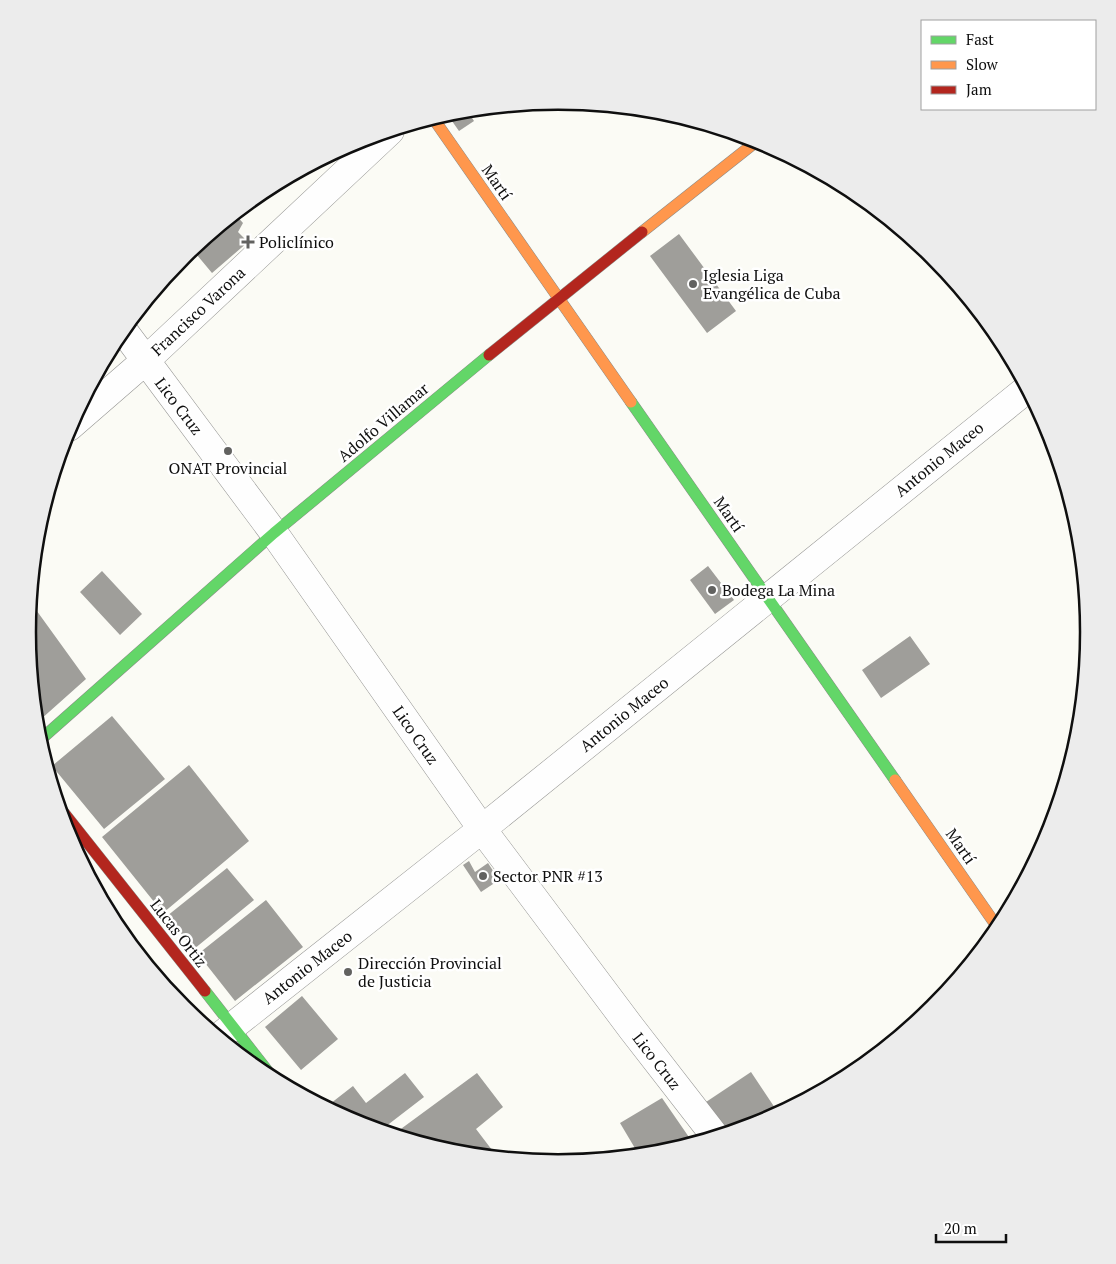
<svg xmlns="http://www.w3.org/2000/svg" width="1116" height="1264" font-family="'PT Serif',serif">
<rect width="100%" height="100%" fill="#fbfbf5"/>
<path fill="#e3efd6" d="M98,892l111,136c-46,-35 -84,-86 -111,-136z"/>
<path fill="#9f9e9a" d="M467,110l7,11 -15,10 -12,-17z
M235,214l8,9 -5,9 10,10 -36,31 -20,-24z
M679,234l57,77 -29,22 -57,-77z
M708,566l26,34 -19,14 -25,-34z
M102,571l40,43 -22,21 -40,-43z
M34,607l52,72 -46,41h-4l-8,-88 2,-22z
M910,636l20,28 -49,34 -19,-28z
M112,716l53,63 -61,50 -52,-63z
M189,765l60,76 -86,72 -61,-76z
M469,861l6,11 13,-9 11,17 -18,12 -18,-27z
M227,868l27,32 -60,49 -27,-33z
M266,900l37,47 -68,54 -37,-47z
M302,996l36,43 -37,31 -36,-43z
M751,1072l24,36 -29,19 -21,6 -19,-31z
M405,1073l19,24 -39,30 4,5 -34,-10 -29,-15 27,-21 13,17z
M477,1073l26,34 -27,22 16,21 -8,5 -30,-3 -60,-18z
M662,1098l31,45 -32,9 -22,3 -19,-32z"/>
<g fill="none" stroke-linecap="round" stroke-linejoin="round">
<defs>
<path id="street" d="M123,330l151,203 208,296 150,200 83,107
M69,427l76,-66 245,-230
M219,1037l263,-208 545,-440"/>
<path id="fast" d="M631,402l264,378
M39,741l235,-208 215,-178
M205,991l68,87"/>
<path id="slow" d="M433,118l198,284
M642,232l115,-91
M895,780l103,148"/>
<path id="jam" d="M489,355l153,-123
M60,808l145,183"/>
</defs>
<use href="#street" stroke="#959593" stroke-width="29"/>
<use href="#fast" stroke="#8c8c89" stroke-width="12"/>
<use href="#slow" stroke="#8c8c89" stroke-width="12"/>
<use href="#jam" stroke="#8c8c89" stroke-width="12"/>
<use href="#street" stroke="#fefefe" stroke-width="28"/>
<use href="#fast" stroke="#63d668" stroke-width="11"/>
<use href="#slow" stroke="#ff974d" stroke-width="11"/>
<use href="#jam" stroke="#b3261e" stroke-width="11"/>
</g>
<g fill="#626260" stroke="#fff" stroke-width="2">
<path d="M245.5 234.5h5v5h5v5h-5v5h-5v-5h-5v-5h5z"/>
<circle cx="693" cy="284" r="5"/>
<circle cx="228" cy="451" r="5"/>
<circle cx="712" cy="590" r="5"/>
<circle cx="483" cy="876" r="5"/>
<circle cx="348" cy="972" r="5"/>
</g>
<g text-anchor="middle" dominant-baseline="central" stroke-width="5" stroke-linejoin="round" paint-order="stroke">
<g font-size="16" fill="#0f0f0f" stroke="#fff">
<text transform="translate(497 182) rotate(55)">Martí</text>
<text transform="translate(198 311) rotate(-43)">Francisco Varona</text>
<text transform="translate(179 406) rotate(53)">Lico Cruz</text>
<text transform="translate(383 422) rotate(-40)">Adolfo Villamar</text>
<text transform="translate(939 459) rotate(-39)">Antonio Maceo</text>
<text transform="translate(729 514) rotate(55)">Martí</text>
<text transform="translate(624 714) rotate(-39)">Antonio Maceo</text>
<text transform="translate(416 735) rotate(55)">Lico Cruz</text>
<text transform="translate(961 846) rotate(55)">Martí</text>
<text transform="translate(179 933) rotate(52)">Lucas Ortiz</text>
<text transform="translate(307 967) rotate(-38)">Antonio Maceo</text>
<text transform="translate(657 1061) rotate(52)">Lico Cruz</text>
</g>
<g font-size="16" fill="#0f0f0f" stroke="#fff" text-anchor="start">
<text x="259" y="242">Policlínico</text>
<text x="703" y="275">Iglesia Liga<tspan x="703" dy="18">Evangélica de Cuba</tspan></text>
<text x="228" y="468" text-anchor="middle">ONAT Provincial</text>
<text x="722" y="590">Bodega La Mina</text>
<text x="493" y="876">Sector PNR #13</text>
<text x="358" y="963">Dirección Provincial<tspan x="358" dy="18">de Justicia</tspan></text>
</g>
</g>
<path d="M0 0H1116V1264H0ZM36 632a522 522 0 1 1 1044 0a522 522 0 1 1-1044 0Z" fill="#ececec" fill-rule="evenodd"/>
<path fill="none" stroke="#0f0f0f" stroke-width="2.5" d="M36 632a522 522 0 1 1 1044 0a522 522 0 1 1-1044 0Z"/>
<rect x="921" y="20" width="175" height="90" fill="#ffffff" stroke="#9f9f9f"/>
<rect x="931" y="36" width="25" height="8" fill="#63d668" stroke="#9f9f9f"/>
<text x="966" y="45" font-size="15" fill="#0f0f0f">Fast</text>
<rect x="931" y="61" width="25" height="8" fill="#ff974d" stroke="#9f9f9f"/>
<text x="966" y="70" font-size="15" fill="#0f0f0f">Slow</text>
<rect x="931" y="86" width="25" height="8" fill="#b3261e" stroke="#9f9f9f"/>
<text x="966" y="95" font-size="15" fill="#0f0f0f">Jam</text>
<path d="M936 1234v8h70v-8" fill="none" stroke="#0f0f0f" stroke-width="2.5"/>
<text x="944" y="1234" font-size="15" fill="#0f0f0f" stroke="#ffffff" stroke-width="4" paint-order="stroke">20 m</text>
</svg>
